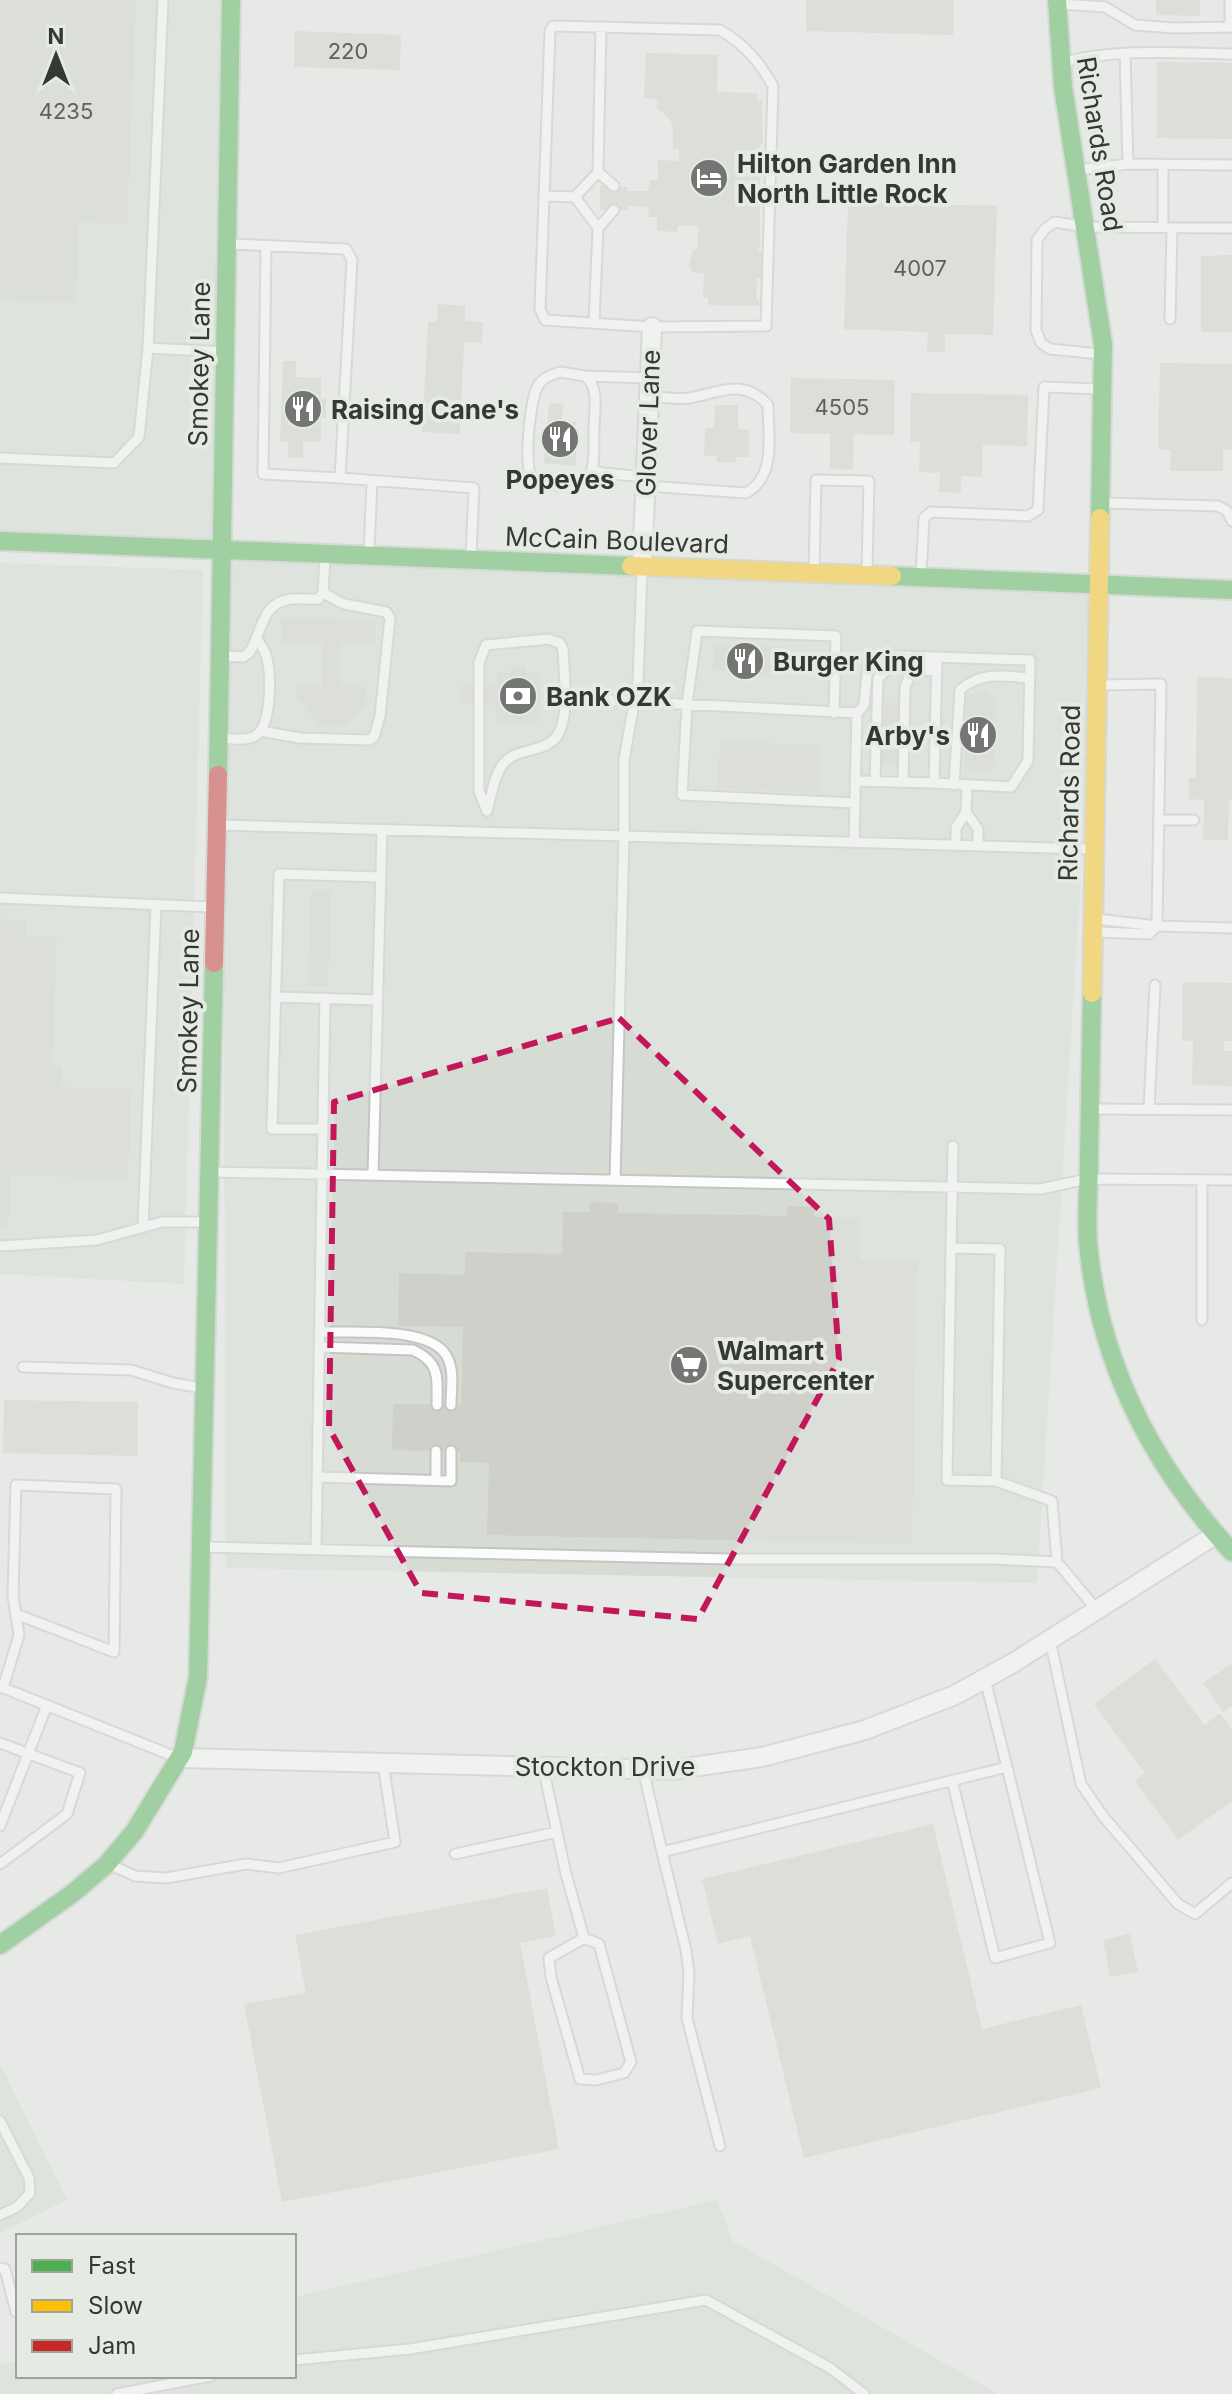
<svg xmlns="http://www.w3.org/2000/svg" width="1232" height="2394" font-family="Inter,sans-serif">
<rect width="100%" height="100%" fill="#e6e9e5"/>
<path fill="#d6dcd4" d="M0,0h234l-11,552 876,33 -62,998 -811,-15 -4,-1016 -222,-12z
M0,563l203,7 -19,714 -184,-10z
M0,2064l67,136 -67,33z
M717,2200l16,41 265,153h-998v-29l18,-4v15h276v-79z"/>
<path fill="#ced0c9" d="M0,0h136l-9,224 -48,-2 -3,81 -76,-3z
M806,0h148l-1,35 -147,-4z
M1156,0h44v16l-44,-1z
M295,31l106,4 -1,35 -106,-3z
M646,53l72,2 -1,37 40,1v7h5l1,44h-3v9h7l-1,24h-6v67l-2,7 8,1 -1,26h-8l-1,21h3v7l-51,-1v-7l-5,-1 1,-24 -12,-1 -3,-6 4,-16h4l1,-24h-20v6l-21,-1v-14h-8l-1,-10 -21,-1v4h-27v-24l27,1v4h21l2,-11h8v-20l21,1v-12h-6v-22l-3,-8 -13,-11 1,-9 -14,-1z
M1157,62l75,1v76l-75,-1z
M848,202l149,4 -4,129 -48,-1v18h-18l1,-20 -84,-3z
M1232,255v77h-31v-76z
M438,304l27,2v15l18,1 -1,21 -18,-1 -4,92 -38,-2 1,-4h-14l1,-11h13l5,-96 9,1z
M283,361h13v16l25,1v21h5v19h-5v24h-18v16h-15v-16h-8z
M1160,363l72,1v86h-9v21h-53l1,-21 -13,-1z
M791,378l104,2 -1,55 -40,-1 -1,36 -23,-1v-35l-40,-1z
M911,393l117,2 -1,51 -44,-1 -1,32 -21,-1v17l-22,-1 1,-19 -21,-1 1,-30h-10z
M549,403l15,1 -3,17 15,1v44l-32,-3z
M715,405h23v24l11,1v27h-13v5h-19v-6h-13l1,-28h9z
M281,618l95,2 -1,23 -34,-1 -1,44 25,1v14l4,3 -22,21h-27l-24,-27v-13l26,1 1,-43 -42,-1z
M714,645l67,2v5h-4l-1,25 -37,-1v-5l-26,-1z
M511,666h15v7h14l-1,50 -43,-1v-17l-37,-1 1,-18h37v-14l14,1z
M1197,677l35,1v122h-3l-1,40h-25l1,-40 -15,-1v-21h7z
M975,691l13,1v3h8l-2,70h-2l-1,5 -26,-1v-29h-4l1,-11 4,1 1,-36h8z
M885,703h14l-2,46h6l-4,14 -19,-1 -2,-13h5z
M720,741l101,4 -2,48 -101,-4z
M311,891h20l-3,95h-20z
M0,919l27,2 -1,14 31,2 -5,129h10l-1,21 70,2 -3,90 -117,-4 -3,53h-8z
M1183,982l49,1v58h-8l-1,10h9v35l-40,-1 1,-44 -11,-1z
M590,1202l28,1v10l169,3v-10l27,1v10l46,1 -1,42 58,1 -5,283 -425,-9 2,-72 -29,-1v-10l-68,-2 1,-46 68,1 2,-78 -65,-1 1,-53 66,2v-23l97,2 1,-42h27z
M4,1400l134,2 -1,54 -134,-3z
M1155,1659l49,66 16,-12 12,17v71l-54,39 -43,-59 10,-8 -51,-69z
M1232,1664v42l-9,6 -20,-29z
M933,1824l49,205 99,-24 20,83 -297,70 -54,-222 -32,8 -16,-65z
M547,1888l9,48 -36,7 39,206 -277,53 -38,-198 62,-11 -11,-58z
M1130,1934l8,38 -28,5 -7,-37z"/>
<g fill="none" stroke-linecap="round" stroke-linejoin="round">
<defs>
<path id="lane" d="M1060,4l45,3 30,18 39,3 58,-1
M553,26l167,4c24,14 39,31 53,56l-7,240 -114,1 -107,-7 -5,-11 10,-278z
M1230,27v-27
M1064,62c54,-14 113,-9 168,-8
M1128,164l104,1
M1078,170l50,-6 -3,-110
M598,172l16,14
M544,196l31,1 23,-25 3,-145
M575,197l23,31 -4,95
M598,228l16,-18
M1163,228v-63
M230,244l116,5 6,11 -12,218 134,10 -3,67
M266,246l-3,228 77,4
M1170,319l2,-90
M148,348l15,-348
M1100,354l-50,-5 -9,-6 -5,-13 1,-90 8,-11 10,-7 31,5 146,1
M560,372l25,4c15,11 9,36 9,52 -1,13 2,32 -3,44 -7,17 -50,19 -60,3 -7,-13 -1,-79 8,-91 6,-8 13,-9 21,-12z
M585,376l65,2
M0,458l114,5 25,-26 9,-89 77,4
M592,470l10,3 44,4
M646,486l100,7c31,-17 22,-58 22,-88 -26,-28 -49,-12 -79,-7 -13,2 -27,-1 -40,-2
M1104,503l114,3 9,5 5,10
M369,550l3,-68
M642,571l-4,110 -14,79v76l466,13
M814,571l2,-91 53,1 -2,89
M921,576l3,-58 7,-6 97,4 10,-6 6,-123 54,2
M548,639l12,4 3,7c1,22 7,68 -6,86 -13,18 -41,11 -54,28 -9,12 -12,33 -16,47l-8,-20v-128l7,-18z
M225,656l18,1 6,-4c14,-20 11,-50 42,-54 10,-1 18,1 27,0l5,-6 2,-36
M1101,685l60,-1 -4,242 75,2
M565,698l292,15 -3,129
M834,713l2,-77 -139,-5 -10,74 -5,90 173,8
M857,713l7,-8 5,-50 161,5 -2,101 -17,26 -77,-4
M260,731l40,7 69,2 5,-3 6,-21 10,-98 -4,-6 -42,-8 -21,-11
M223,738c9,1 24,3 32,-2 17,-10 17,-64 11,-81 -2,-6 -6,-11 -10,-17
M855,781l79,2 3,-126
M875,782l3,-104 17,-15h42
M903,782l2,-95 7,-17 25,1
M954,785l6,-95c21,-19 43,-14 70,-12
M966,812l12,17v17
M1159,820h35
M221,825l403,11 -9,344
M956,845v-17l10,-16 1,-27
M0,898l212,9
M1097,919l60,7
M1097,932l52,2 8,-8
M276,997l102,3
M1092,1109l140,1
M1149,1109l6,-124
M322,1129h-50l7,-255 102,3
M953,1146l-2,102 49,1 -4,232 56,20 5,61
M213,1172l828,17 46,-10 145,1
M373,1175l9,-345
M1202,1180v140
M143,1227l13,-322
M0,1246l97,-6 65,-18h44
M951,1248l-4,232 49,1
M319,1332c32,1 109,-6 127,23 9,14 5,34 5,50
M319,1347l94,3c28,13 24,28 24,55
M23,1367l108,3 42,13 29,5
M317,1477l134,4v-30
M436,1480v-29
M203,1547l525,12h266l63,3 40,48
M316,1549l9,-551
M1050,1640l31,144 22,32 75,88 17,10 37,-31
M1,1687l175,70
M3,1688l16,-53 -6,-39 3,-111 100,4 -2,163 -98,-38
M0,1743l80,30 -13,41 -67,50
M543,1767l23,107 18,64 15,6 32,118 -7,11 -28,7 -16,-1 -29,-102 -2,-19 35,-20
M643,1769l19,83 345,-85 -22,-88
M952,1780l43,178 55,-15 -43,-176
M0,1826l47,-121
M662,1852l24,98 3,23 -2,45 33,128
M455,1854l102,-22
M109,1864l26,12 31,2 80,-14 33,4 116,-26 -12,-79
M0,2121l29,57 1,15 -13,14 -17,8
M0,2268l5,1 11,43
M294,2360l116,-11 296,-49 124,68 34,26
M117,2394l93,-18"/>
<path id="street" d="M642,567l10,-240
M180,1758l491,12 91,-13 103,-27 90,-35 58,-32 202,-128"/>
<path id="fast" d="M1057,0l6,87 40,257 -3,174
M0,541l631,25
M892,576l340,14
M218,775l13,-775
M1092,993c-1,55 -2,109 -3,164 0,28 -3,58 -1,86 11,120 63,221 144,309
M0,1945l73,-52 33,-28 28,-33 49,-80 15,-75 16,-714"/>
<path id="slow" d="M631,566l261,10
M1092,993l8,-475"/>
<path id="jam" d="M214,963l4,-188"/>
</defs>
<use href="#lane" stroke="#c3c6c2" stroke-width="13"/>
<use href="#street" stroke="#c3c6c2" stroke-width="22"/>
<use href="#fast" stroke="#c3c6c2" stroke-width="22"/>
<use href="#slow" stroke="#c3c6c2" stroke-width="22"/>
<use href="#jam" stroke="#c3c6c2" stroke-width="22"/>
<use href="#lane" stroke="#fbfcfb" stroke-width="9"/>
<use href="#street" stroke="#fbfcfb" stroke-width="18"/>
<use href="#fast" stroke="#4caf50" stroke-width="18"/>
<use href="#slow" stroke="#ffc107" stroke-width="18"/>
<use href="#jam" stroke="#c62828" stroke-width="18"/>
</g>
<path d="M0 0H1232V2394H0ZM619,1018l210,201 10,140 -141,260 -277,-26 -92,-165 5,-326z" fill="#e6e9e5" fill-opacity=".55" fill-rule="evenodd"/>
<path fill="none" stroke="#c2185b" stroke-width="6" stroke-dasharray="16 10" stroke-linejoin="round" d="M619,1018l210,201 10,140 -141,260 -277,-26 -92,-165 5,-326z"/>
<defs>
<symbol id="hotel-disc" viewBox="-11 -11 22 22"><circle r="9.5" fill="#747673" stroke="#e5ebe3"/><path d="M-6-4.5h1.5V1H6V5H4.5V3h-9V5H-6ZM-4 0a1.8 1.8 0 1 1 3.6 0ZM.5 0V-2.5h3Q6-2.5 6 0Z" fill="#fff"/></symbol>
<symbol id="restaurant-disc" viewBox="-11 -11 22 22"><circle r="9.5" fill="#747673" stroke="#e5ebe3"/><path d="M-5-6h1v4h1v-4h1v4h1v-4h1v5L-1.5 .5V6h-2V.5L-5-1ZM5-6V6H3V1.5H1.5Q1.5-4 5-6Z" fill="#fff"/></symbol>
<symbol id="bank-disc" viewBox="-11 -11 22 22"><circle r="9.5" fill="#747673" stroke="#e5ebe3"/><path d="M-6-4H6V4H-6ZM0-2.3a2.3 2.3 0 1 0 0 4.6a2.3 2.3 0 1 0 0-4.6Z" fill="#fff"/></symbol>
<symbol id="supermarket-disc" viewBox="-11 -11 22 22"><circle r="9.5" fill="#747673" stroke="#e5ebe3"/><path d="M-6-5.5h2.5l.6 2H6L4.5 2H-2.5L-4.4-4H-6ZM-1.5 3.2a1.3 1.3 0 1 0 .1 0ZM3 3.2a1.3 1.3 0 1 0 .1 0Z" fill="#fff"/></symbol>
</defs>
<g fill-rule="evenodd">
<use href="#hotel-disc" x="687" y="156" width="44" height="44"/>
<use href="#restaurant-disc" x="281" y="387" width="44" height="44"/>
<use href="#restaurant-disc" x="538" y="417" width="44" height="44"/>
<use href="#restaurant-disc" x="723" y="639" width="44" height="44"/>
<use href="#bank-disc" x="496" y="674" width="44" height="44"/>
<use href="#restaurant-disc" x="956" y="713" width="44" height="44"/>
<use href="#supermarket-disc" x="667" y="1343" width="44" height="44"/>
</g>
<g text-anchor="middle" dominant-baseline="central" stroke-width="8" stroke-linejoin="round" paint-order="stroke">
<g font-size="22" fill="#5e605c">
<text x="348" y="51">220</text>
<text x="66" y="111">4235</text>
<text x="920" y="268">4007</text>
<text x="842" y="407">4505</text>
</g>
<g font-size="26" fill="#363835" stroke="#e5ebe3">
<text transform="translate(1100 144) rotate(81)">Richards Road</text>
<text transform="translate(199 364) rotate(-89)">Smokey Lane</text>
<text transform="translate(648 423) rotate(-88)">Glover Lane</text>
<text transform="translate(617 540) rotate(2)">McCain Boulevard</text>
<text transform="translate(1069 793) rotate(-89)">Richards Road</text>
<text transform="translate(188 1011) rotate(-89)">Smokey Lane</text>
<text x="605" y="1766">Stockton Drive</text>
</g>
<g font-size="26" font-weight="bold" fill="#363835" stroke="#e5ebe3" text-anchor="start">
<text x="737" y="163">Hilton Garden Inn<tspan x="737" dy="30">North Little Rock</tspan></text>
<text x="331" y="409">Raising Cane's</text>
<text x="560" y="479" text-anchor="middle">Popeyes</text>
<text x="773" y="661">Burger King</text>
<text x="546" y="696">Bank OZK</text>
<text x="950" y="735" text-anchor="end">Arby's</text>
<text x="717" y="1350">Walmart<tspan x="717" dy="30">Supercenter</tspan></text>
</g>
</g>
<rect x="16" y="2234" width="280" height="144" fill="#e5ebe3" stroke="#9fa39d" stroke-width="2"/>
<rect x="32" y="2260" width="40" height="12" fill="#4caf50" stroke="#9fa39d" stroke-width="2"/>
<text x="88" y="2274" font-size="24" fill="#363835">Fast</text>
<rect x="32" y="2300" width="40" height="12" fill="#ffc107" stroke="#9fa39d" stroke-width="2"/>
<text x="88" y="2314" font-size="24" fill="#363835">Slow</text>
<rect x="32" y="2340" width="40" height="12" fill="#c62828" stroke="#9fa39d" stroke-width="2"/>
<text x="88" y="2354" font-size="24" fill="#363835">Jam</text>
<g transform="translate(56 56)" stroke="#e5ebe3" stroke-width="6" paint-order="stroke">
<path d="M0-6L14 30L0 20L-14 30Z" fill="#363835"/>
<text y="-12" font-size="22" font-weight="bold" text-anchor="middle" fill="#363835">N</text>
</g>
</svg>
